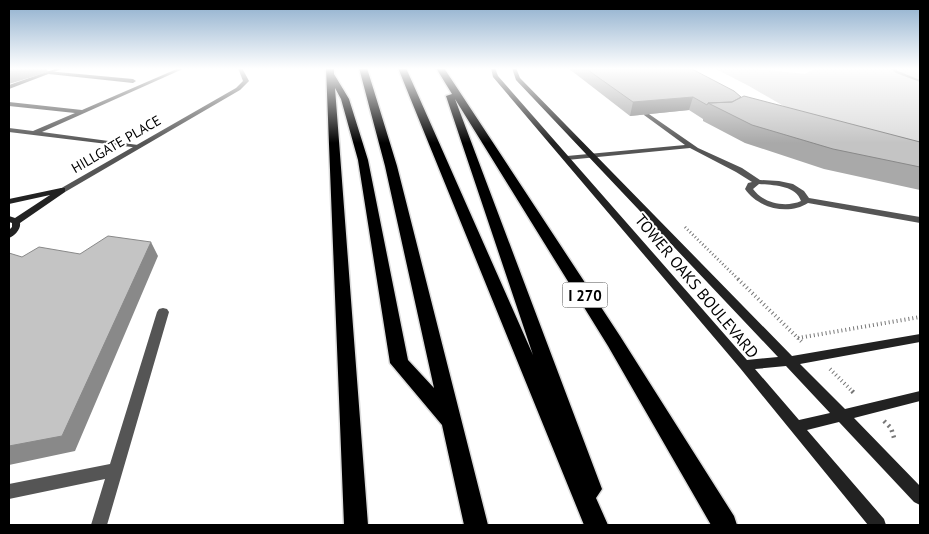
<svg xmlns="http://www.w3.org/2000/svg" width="929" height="534" font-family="'PT Sans',sans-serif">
<rect width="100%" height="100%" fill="#fff"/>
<path fill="#dcdcdc" d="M714,68h34l57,6 11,-6h104v80l-126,-36 -45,-26z"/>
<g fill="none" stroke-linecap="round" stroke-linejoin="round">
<path fill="#a3a3a3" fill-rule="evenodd" d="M890,68h4l4,3 22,9v2l-24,-9z"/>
<defs>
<path id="highway" d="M326,68h8v6l15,25 19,61 40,200 26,28 -49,-222 -26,-98h8l30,98 91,359h-24l-22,-100 -52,-62 -32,-203 -17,-61 -6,-11 33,437h-24z
M398,68h8l127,287 -87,-259 6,-2 -16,-26h8l176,268 114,180 3,9h-26l-103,-179 -153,-247 147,390 -6,9 12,27h-24z"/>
</defs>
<use href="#highway" stroke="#dbdbdb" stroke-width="3"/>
<path stroke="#777" stroke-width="3" stroke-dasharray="1 2.5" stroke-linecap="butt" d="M685,227l54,53"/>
<path stroke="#777" stroke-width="4" stroke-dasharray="1 3" stroke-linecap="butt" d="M738,279l64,63
M798,338l122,-21
M830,369l23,23"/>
<path stroke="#777" stroke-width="4.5" stroke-dasharray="2 4" stroke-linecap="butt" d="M852,391l4,4
M884,421l7,7 4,13"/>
<path fill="#555" fill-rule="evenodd" d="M179,68h6l-143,64 96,13 3,2 -1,1 -131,-16v-4l24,3 42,-18 -66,-7v-4l73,8z
M47,71l86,8 3,2 -3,2 -84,-9z
M646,112l52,36 44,20 18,12 19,1 14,3 11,7 5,7 111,19v6l-112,-20c-20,13 -50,5 -63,-14l3,-6 4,-1 -16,-10 -46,-24 -123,12 -4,-2 4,-2 118,-11 -41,-30v-2zM759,184c14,1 37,1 42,17 -16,7 -38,2 -48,-12z
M163,308l4,1 2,3 -62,213h-16l14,-46 -96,20v-15l101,-20 47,-152 2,-3z"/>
<path fill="#555" fill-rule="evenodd" d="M58,68h6l-55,21v-4z
M238,68h4l7,13 -9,9 -175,102h-6l-1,-2 178,-102 7,-7z"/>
<path fill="#222" fill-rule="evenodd" d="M491,68h4l3,8 249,284 31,-3 -262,-277 -4,-12h4l4,10 272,278 128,-22v8l-120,22 45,45 75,-18v10l-66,17 66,68v19l-6,-3 -75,-80 -32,8 77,89 2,6h-18l-128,-157 -247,-291zM786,366l44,47 -31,7 -44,-51z
M61,188h4v4l-45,31c1,6 -5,13 -11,15v-8l3,-3v-4l-3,-1v-6l6,2 35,-23 -41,9v-5z"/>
<use href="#highway" fill="#000" fill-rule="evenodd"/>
</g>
<path fill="#a9a9a9" d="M568,68h122l51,29 179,45v48l-96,-21 -79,-26 -42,-22v-2l-14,-9 -59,6z"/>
<path fill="#898989" d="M17,68h29l2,4 -39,12v-14z
M693,97l-4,13 -59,6 3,-14z
M151,242l7,14 -83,195 -66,14v-19z"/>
<path fill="#c4c4c4" stroke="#898989" d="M9,68h8l-8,2z
M585,68h105l44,23 7,6 -9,5 -24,1 -1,2 -14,-8 -60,5z
M744,96l176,46v25l-87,-18 -81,-24 -44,-22 24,-1z
M108,236l43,6 -89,194 -53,10v-193l13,4 17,-10 41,7z"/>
<linearGradient id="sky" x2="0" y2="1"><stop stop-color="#8cadcc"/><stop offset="0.48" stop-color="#fff"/><stop offset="1" stop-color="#fff" stop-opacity="0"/></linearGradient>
<rect width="929" height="143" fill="url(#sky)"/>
<g text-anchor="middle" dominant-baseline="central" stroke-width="4" stroke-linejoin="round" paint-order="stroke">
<g font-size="14" fill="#000" stroke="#fff">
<text transform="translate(116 144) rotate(-30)">HILLGATE PLACE</text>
</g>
<rect fill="#fff" stroke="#4c4c4c" stroke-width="1" x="562.5" y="282.5" width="45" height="25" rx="4"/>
<g font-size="15" font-weight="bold" fill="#000">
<text x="585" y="295">I 270</text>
</g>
<g font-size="16" fill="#000" stroke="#fff">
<text transform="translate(697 286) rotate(50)">TOWER OAKS BOULEVARD</text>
</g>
</g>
<rect width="929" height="534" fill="none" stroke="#000000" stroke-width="20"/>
</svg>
